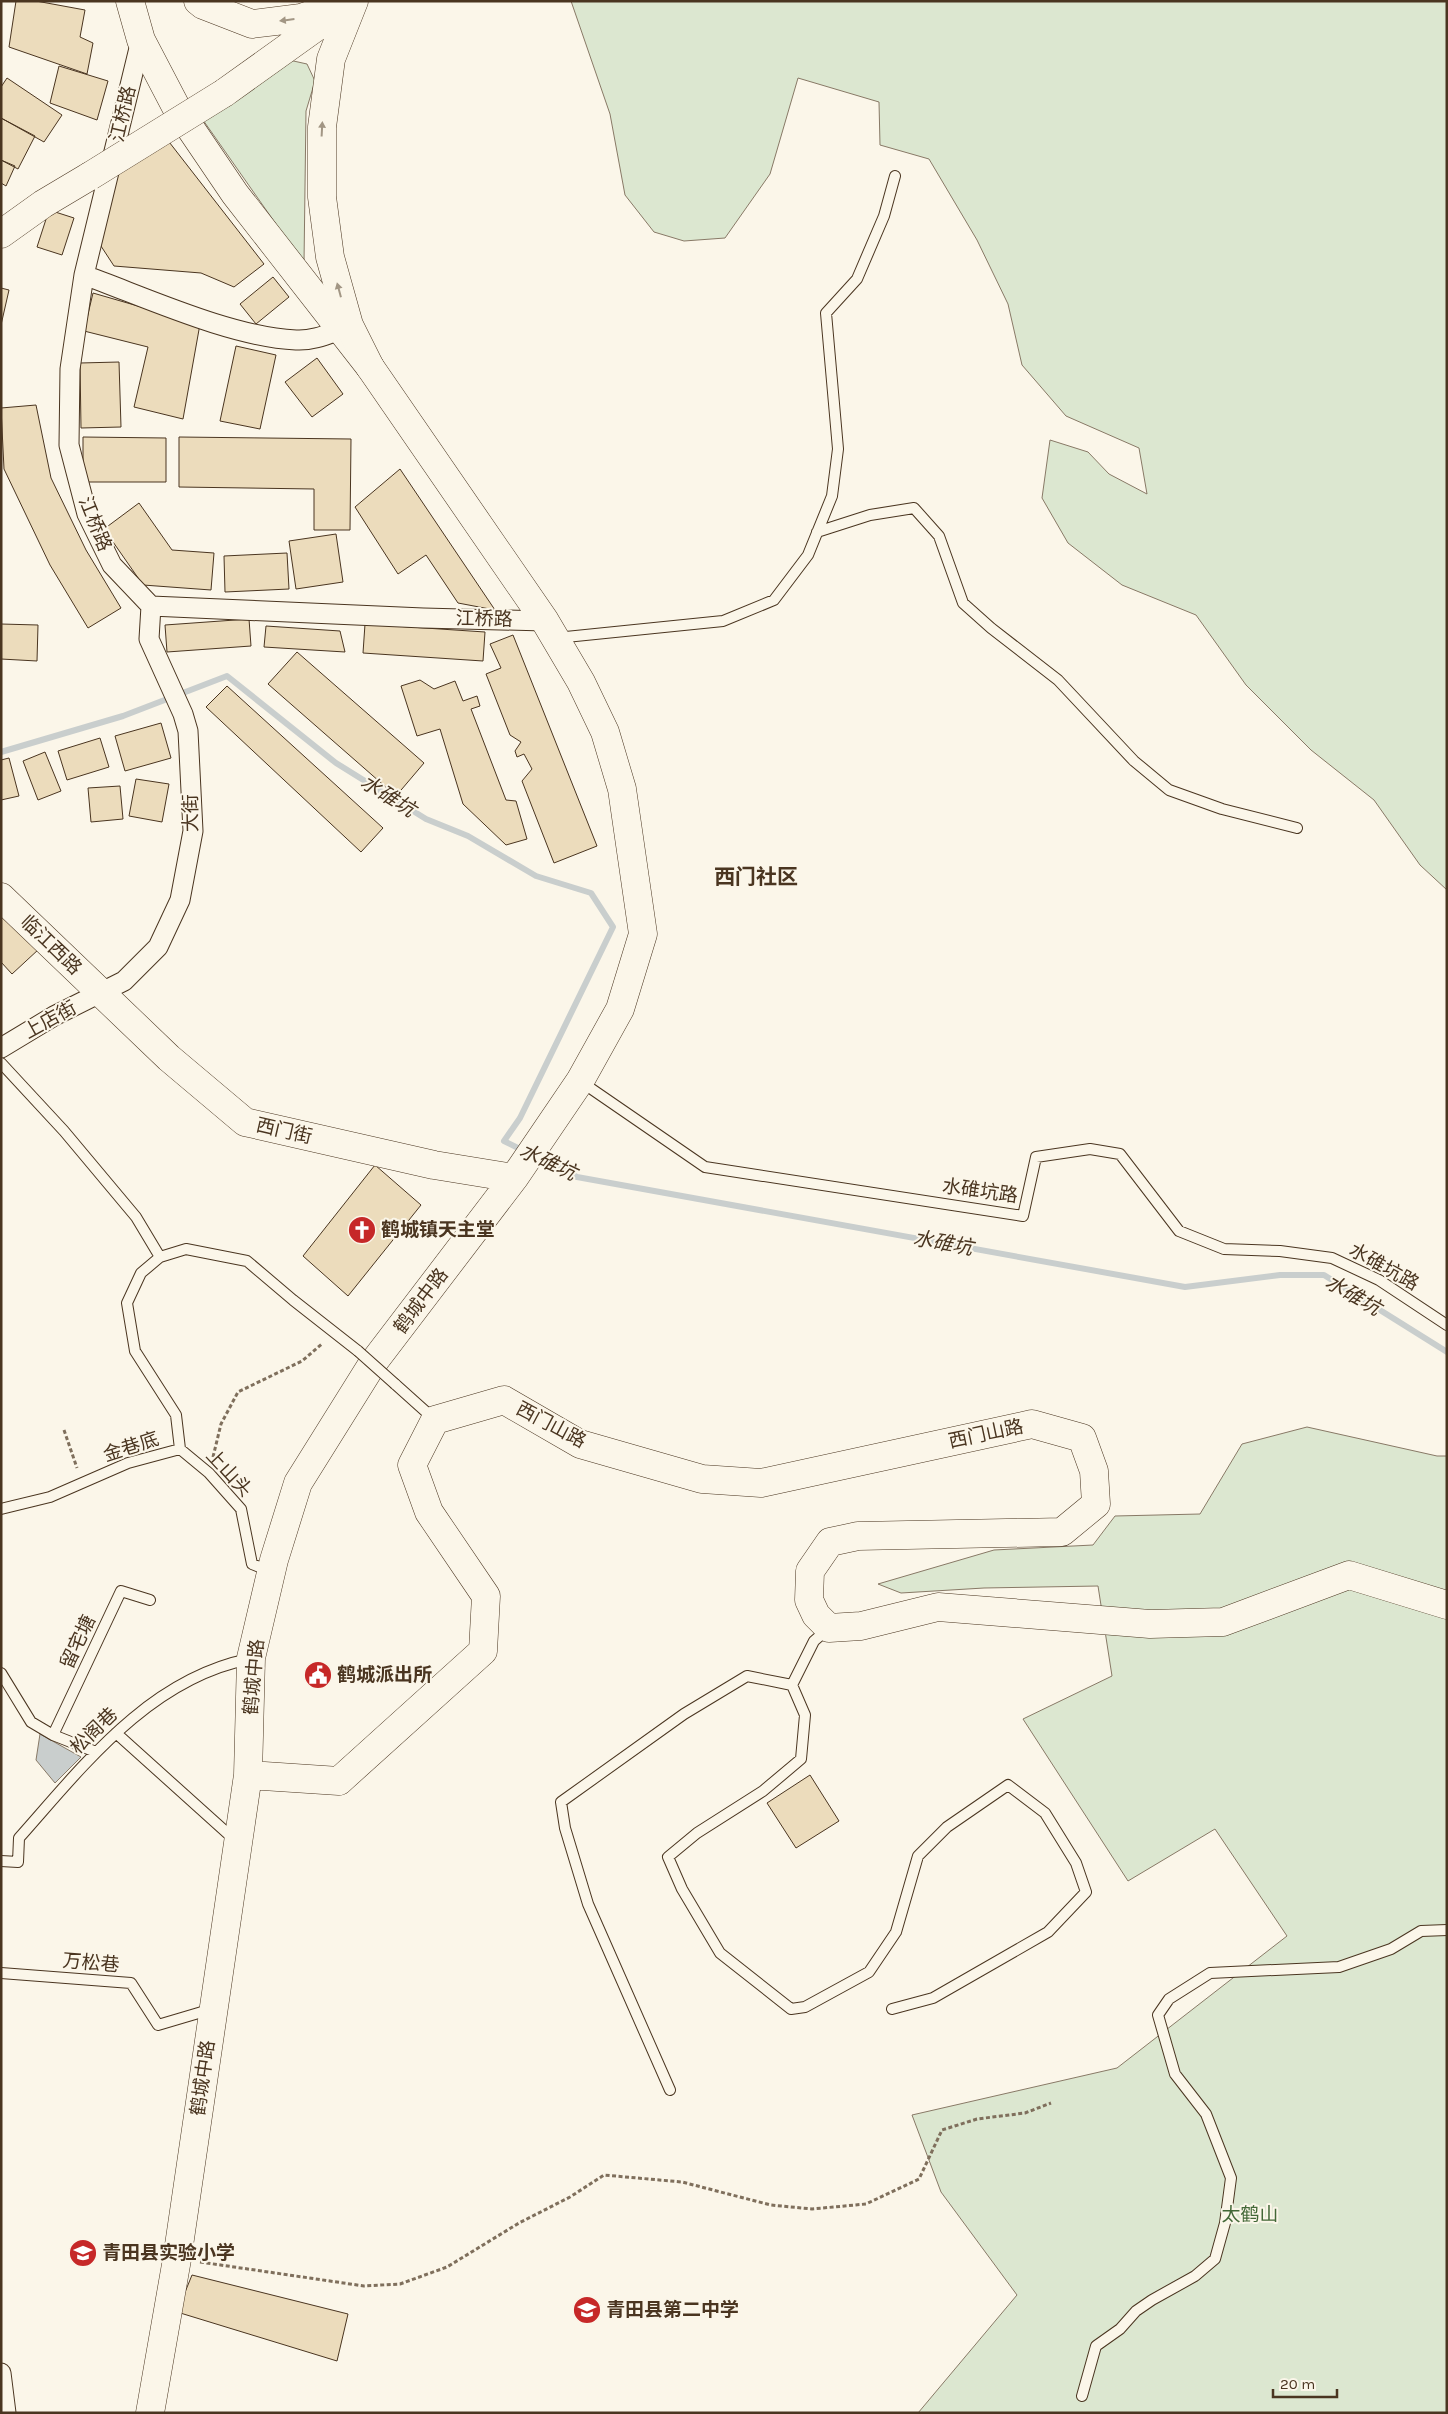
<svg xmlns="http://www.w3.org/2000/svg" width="1448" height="2414" font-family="Karla,'Noto Sans SC',sans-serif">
<rect width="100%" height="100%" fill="#fbf6e9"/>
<path fill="#dce7d0" stroke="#887966" d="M571,1h876v889l-27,-25 -46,-65 -63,-50 -65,-65 -50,-70 -74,-30 -54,-42 -26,-45 8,-58 38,12 21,22 38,20 -8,-46 -73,-32 -44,-51 -14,-61 -31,-64 -48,-81 -49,-14 -1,-43 -81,-24 -28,96 -45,64 -41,3 -30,-9 -29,-37 -15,-81z
M289,60l18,4 8,17 -9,30 -2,153 -101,-144z
M1307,1427l130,29h10v957h-529l99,-118 -76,-103 -29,-77 205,-47 170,-132 -72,-107 -87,52 -105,-162 89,-43 -14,-90 -114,2 -83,5 -23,-9 116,-34 99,-5 22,-29 85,-2 42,-70z"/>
<path fill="#c9cecd" stroke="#887966" d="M40,1734l41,23 -26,26 -19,-23z"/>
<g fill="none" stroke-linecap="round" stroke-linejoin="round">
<path stroke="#c9cecd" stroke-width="6" d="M1,752l122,-36 104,-40 109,87 90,56 42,17 68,40 55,17 22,34 -93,191 -16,23 20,10
M536,1156l41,21 608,110 95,-12h44l123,77"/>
</g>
<path fill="#ecdcbc" stroke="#4a3520" d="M16,1h20l49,9 -5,27 13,6 -6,31 -78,-27z
M59,66l49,15 -11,39 -47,-17z
M7,78l55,37 -18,27 -43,-24v-31z
M1,118l34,18 -17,33 -17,-9z
M166,138l98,126 -30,23 -33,-14 -87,-7 -15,-23 19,-71z
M1,160l14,6 -9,20 -5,-3z
M49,210l25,8 -12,37 -25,-8z
M273,277l16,20 -33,27 -16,-20z
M1,288l8,2 -8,35z
M93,293l107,31 -17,95 -49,-12 14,-60 -64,-16z
M236,346l40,9 -16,74 -40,-8z
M317,358l26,36 -31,23 -27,-35z
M119,362l2,65 -40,1 -1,-65z
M36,405l15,73 35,72 35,58 -33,20 -38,-63 -46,-96 -3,-61z
M83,437l83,1v44h-83z
M179,437l172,2 -1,91h-36v-41l-135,-2z
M400,469l95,141 -37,-7 -32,-48 -28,19 -43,-67z
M139,503l33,47 42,3 -3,37 -68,-5 -39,-56z
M336,534l7,48 -47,7 -7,-48z
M287,553l2,36 -64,3 -1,-36z
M249,619l2,27 -84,6 -2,-27z
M1,624l37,1 -1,36 -36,-2z
M365,624l120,8 -2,29 -120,-8z
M266,626l74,5 5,21 -81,-5z
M513,635l84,211 -43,17 -32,-82 10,-12 -8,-15 -7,3 -2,-6 6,-9 -11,-7 -24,-61 15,-6 -11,-24z
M297,652l127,111 -28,33 -128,-112z
M420,680l14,9 21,-8 8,20 14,-5 3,10 -9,3 35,91 10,1 11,38 -21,6 -43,-41 -23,-75 -23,7 -16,-50z
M227,686l156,142 -22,24 -155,-145z
M161,723l10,35 -46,13 -10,-35z
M100,738l9,29 -42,13 -9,-29z
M45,752l16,39 -23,9 -15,-39z
M9,758l10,38 -18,4v-40z
M136,779l33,5 -7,38 -33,-6z
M120,786l3,33 -32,3 -3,-34z
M1,909l38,40 -27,25 -11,-12z
M375,1165l46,40 -73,91 -45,-40z
M810,1775l29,46 -43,27 -29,-45z
M192,2275l156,39 -11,47 -160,-49z"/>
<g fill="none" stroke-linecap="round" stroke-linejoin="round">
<defs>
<path id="lane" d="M817,532l53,-17 44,-7 25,28 24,67 28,25 67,52 76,81 35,29 53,19 75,19
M556,638l167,-17 51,-21 34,-45 24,-59 6,-47 -12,-136 31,-34 27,-63 11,-40
M1,1063l63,68 72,86 24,40
M580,1081l125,86 318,49 13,-59 54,-8 30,5 59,77 45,18 56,2 52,7 47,22 68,45
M395,1384l39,35
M180,1449l29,24 32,36 11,55 18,7
M1,1509l49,-12 78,-34 52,-14 -4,-34 -41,-64 -8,-48 14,-30 19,-16 26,-8 61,12 46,39 65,51
M1,1673l30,49 22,13 43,17
M792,1685l22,-44 15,-13
M116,1733l120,108
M53,1735l68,-144 29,9
M1,1861l17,1 1,-24c64,-72 130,-159 230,-179
M1,1973l130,10 27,42 54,-16
M670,2090l-82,-186 -23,-76 -4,-26 123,-88 63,-38 45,9 13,30 -4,44 -38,32 -66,42 -29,24 14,32 38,64 71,56 14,-2 64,-35 27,-40 22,-76 29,-29 61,-42 37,28 31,50 10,29 -38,40 -115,66 -41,11
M1082,2396l14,-50 24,-17 16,-18 16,-11 43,-24 20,-17 10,-36 6,-45 -25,-64 -31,-40 -17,-59 11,-16 41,-26 129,-6 52,-18 30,-18 26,-1"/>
<path id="street" d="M141,40l-57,235 -14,94 -1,76 18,69 25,51 39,41 272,12 122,3
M84,275c61,22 147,62 212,65 15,1 30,-5 44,-10
M1,1048l53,-32 70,-35 34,-34 22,-47 13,-69 -5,-100 -5,-17 -34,-75 2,-33
M1,2373l5,40"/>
<path id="secondary" d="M130,1l11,39 35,67 59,87 135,173 175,254 36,61 24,50 17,57 21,145 -23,75 -40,72 -66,97 -141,185 -75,120 -24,77 -23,98 -3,117 -71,484 -27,154
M1,897l168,161 76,64 189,43 80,13
M248,1775l91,6 144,-130 3,-55 -57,-84 -17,-47 23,-45 69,-20 76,44 122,35 59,4 271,-59 50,14 12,33 2,33 -34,28 -204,4 -28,6 -20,29 -1,29 7,15 13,13 32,-2 77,-19 212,17 73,-2 126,-47 98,30"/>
<path id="highway" d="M198,1l5,4 49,19 49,-6 49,-17
M354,1l-23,58 -9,68v70l8,60 19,68 21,42
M224,93l109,-78
M1,234l42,-30 47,-28"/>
</defs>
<use href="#lane" stroke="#4a3520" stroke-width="12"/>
<use href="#street" stroke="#4a3520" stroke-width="21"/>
<use href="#secondary" stroke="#4a3520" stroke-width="29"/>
<use href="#highway" stroke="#4a3520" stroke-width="29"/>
<path stroke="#7f6f5c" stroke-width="3" stroke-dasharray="4 2.5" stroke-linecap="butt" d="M64,1430l13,38
M213,1457l8,-33 17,-32 64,-31 21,-18
M200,2262l164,24 36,-2 47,-17 72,-44 51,-26 34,-22 78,7 89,23 41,4 54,-5 53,-25 23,-49 35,-11 48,-6 26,-10"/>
<use href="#lane" stroke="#fbf6e9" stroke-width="10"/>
<use href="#street" stroke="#fbf6e9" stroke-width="19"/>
<use href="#secondary" stroke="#fbf6e9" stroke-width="28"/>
<use href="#highway" stroke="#fbf6e9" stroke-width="28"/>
<defs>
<path id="lane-bridge" d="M358,1351l37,33"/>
<path id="highway-bridge" d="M90,176l134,-83"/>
</defs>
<use href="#lane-bridge" stroke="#4a3520" stroke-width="12" stroke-linecap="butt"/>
<use href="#highway-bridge" stroke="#4a3520" stroke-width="29" stroke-linecap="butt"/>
<use href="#lane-bridge" stroke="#fbf6e9" stroke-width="10"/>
<use href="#highway-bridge" stroke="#fbf6e9" stroke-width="28"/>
</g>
<defs><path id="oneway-solid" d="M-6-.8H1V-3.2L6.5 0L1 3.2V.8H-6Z" transform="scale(1.25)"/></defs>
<g fill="#a29684">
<use href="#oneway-solid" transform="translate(287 20) rotate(173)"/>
<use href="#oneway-solid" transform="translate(322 129) rotate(-87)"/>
<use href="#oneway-solid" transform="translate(339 290) rotate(-105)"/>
</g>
<defs>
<symbol id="church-disc" viewBox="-11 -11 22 22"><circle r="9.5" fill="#c62828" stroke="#fbf6e9"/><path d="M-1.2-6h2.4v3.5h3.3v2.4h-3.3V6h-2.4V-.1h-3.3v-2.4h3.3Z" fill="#fff"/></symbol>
<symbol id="civic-disc" viewBox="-11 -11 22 22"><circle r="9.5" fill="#c62828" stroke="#fbf6e9"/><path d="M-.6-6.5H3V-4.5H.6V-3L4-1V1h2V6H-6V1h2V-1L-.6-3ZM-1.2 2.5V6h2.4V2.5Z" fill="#fff"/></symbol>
<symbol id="school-disc" viewBox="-11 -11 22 22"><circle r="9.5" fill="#c62828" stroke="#fbf6e9"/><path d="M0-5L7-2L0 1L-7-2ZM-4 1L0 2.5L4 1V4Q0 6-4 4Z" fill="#fff"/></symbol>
</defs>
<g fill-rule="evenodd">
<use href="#church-disc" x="346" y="1214" width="32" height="32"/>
<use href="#civic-disc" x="302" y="1659" width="32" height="32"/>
<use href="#school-disc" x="67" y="2237" width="32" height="32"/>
<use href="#school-disc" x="571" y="2294" width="32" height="32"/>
</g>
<g text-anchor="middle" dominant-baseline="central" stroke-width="4" stroke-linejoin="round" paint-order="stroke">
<g font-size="19" fill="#4a3520" stroke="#fbf6e9">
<text transform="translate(123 114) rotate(-77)">江桥路</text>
<text transform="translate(95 524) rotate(68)">江桥路</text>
<text transform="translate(484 619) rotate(1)">江桥路</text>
<text transform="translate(191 813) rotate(-91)">大街</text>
<text transform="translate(51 945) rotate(44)">临江西路</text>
<text transform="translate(50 1020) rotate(-29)">上店街</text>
<text transform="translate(284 1131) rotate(13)">西门街</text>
<text transform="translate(980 1191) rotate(8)">水碓坑路</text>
<text transform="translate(1384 1267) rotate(29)">水碓坑路</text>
<text transform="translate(421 1301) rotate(-53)">鹤城中路</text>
<text transform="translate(551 1425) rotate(28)">西门山路</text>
<text transform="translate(986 1434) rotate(-12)">西门山路</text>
<text transform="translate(131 1447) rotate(-18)">金巷底</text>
<text transform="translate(229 1473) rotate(47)">上山头</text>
<text transform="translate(78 1642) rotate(-65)">留宅塘</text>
<text transform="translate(254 1677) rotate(-85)">鹤城中路</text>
<text transform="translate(94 1731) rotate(-44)">松阁巷</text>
<text transform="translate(91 1963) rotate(5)">万松巷</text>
<text transform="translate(203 2078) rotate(-82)">鹤城中路</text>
</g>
<g font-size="19" font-weight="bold" fill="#4a3520" stroke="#fbf6e9" text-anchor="start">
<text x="381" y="1230">鹤城镇天主堂</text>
<text x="337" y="1675">鹤城派出所</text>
<text x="102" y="2253">青田县实验小学</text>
<text x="606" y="2310">青田县第二中学</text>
</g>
<g font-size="19" fill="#436837" stroke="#fbf6e9">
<text x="1250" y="2215">太鹤山</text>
</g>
<g font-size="20" font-style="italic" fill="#4a3520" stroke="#fbf6e9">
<text transform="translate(388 796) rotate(32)">水碓坑</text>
<text transform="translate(548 1162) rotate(25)">水碓坑</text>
<text transform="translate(943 1243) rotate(10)">水碓坑</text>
<text transform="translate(1353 1295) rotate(30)">水碓坑</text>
</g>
<g font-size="21" font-weight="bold" fill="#4a3520" stroke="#fbf6e9">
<text x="756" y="877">西门社区</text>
</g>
</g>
<rect width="1448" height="2414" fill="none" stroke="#4a3520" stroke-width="5"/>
<path d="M1273 2389v8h64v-8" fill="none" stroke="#4a3520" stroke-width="2.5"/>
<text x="1280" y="2389" font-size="15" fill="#4a3520" stroke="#fbf6e9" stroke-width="4" paint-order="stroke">20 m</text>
</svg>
